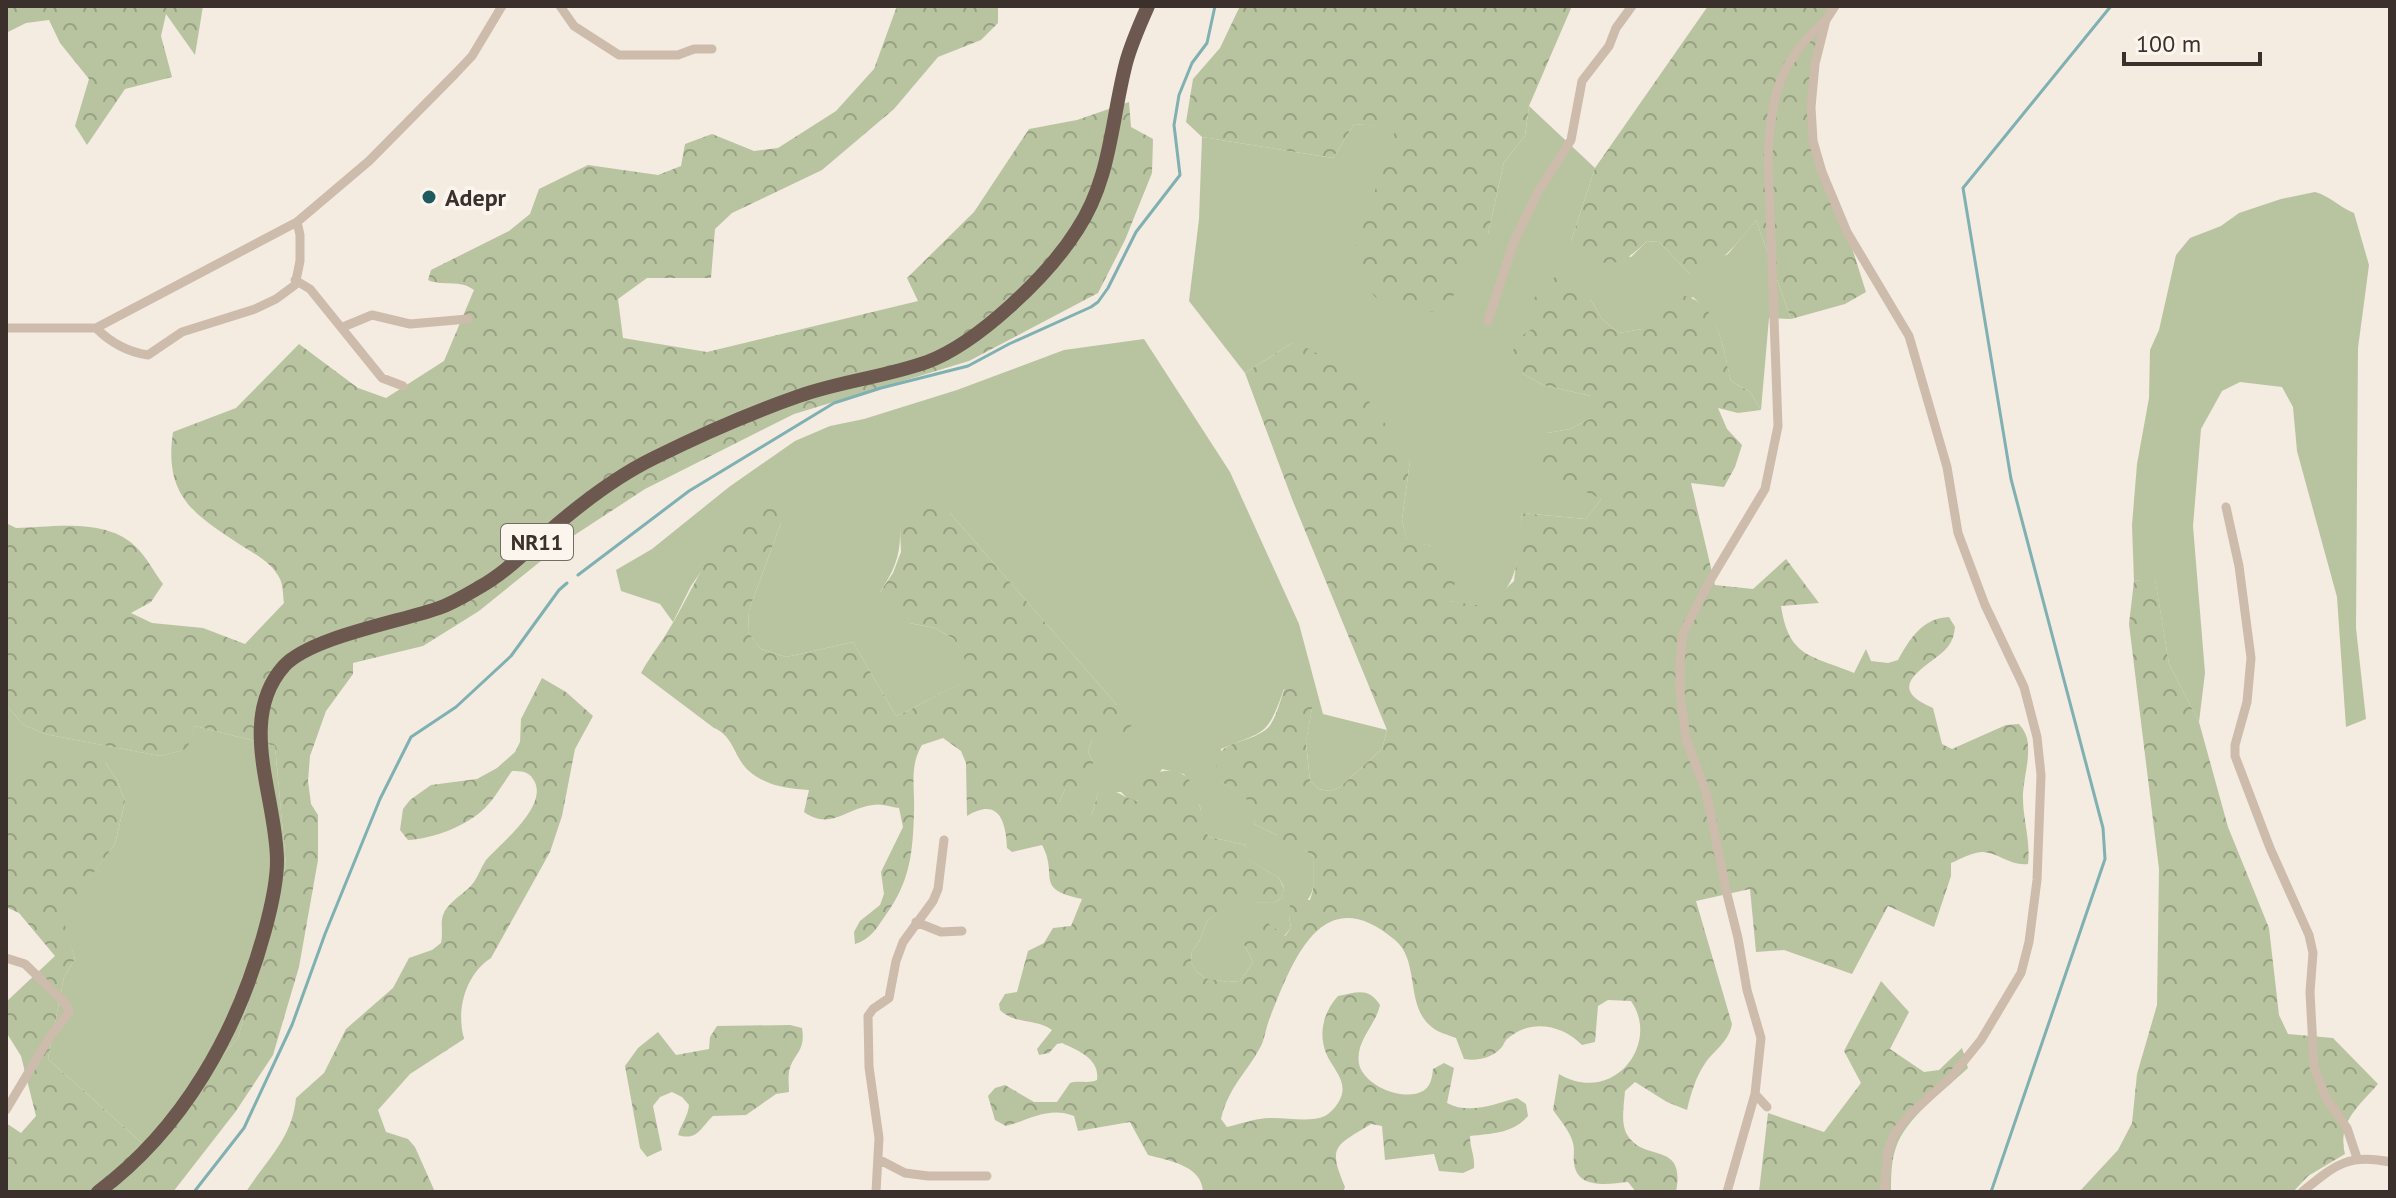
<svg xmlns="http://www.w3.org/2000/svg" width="2396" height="1198" font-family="'PT Sans',sans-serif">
<defs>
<pattern id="forest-crowns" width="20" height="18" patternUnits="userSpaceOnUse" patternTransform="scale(2)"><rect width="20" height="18" fill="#b8c4a0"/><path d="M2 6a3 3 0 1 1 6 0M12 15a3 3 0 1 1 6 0" fill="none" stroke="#97a083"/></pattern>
</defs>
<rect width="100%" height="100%" fill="#f4ebe1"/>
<path fill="#b8c4a0" d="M1529,106l66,62 -24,73 60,16 16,-16 12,1 31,32 38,-20 28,-34 35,99 -22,-1 -8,92 -11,-18 -19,-11c-9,-36 -9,-59 -38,-84l-51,32 -23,4 -17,-14 -12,-20 -67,36 -1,38 21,12 48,11v22l-21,11 -23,4 54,66 -15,20 -64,-6c-4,36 0,89 -48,92 -8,0 -18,-3 -26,-4l-17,-55 -24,-5 -5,-21 8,-59 -118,-118 -47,30 -56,-72 10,-82 3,-82 131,21 21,-34 42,3 92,107 16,-72 21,-26z
M2315,192c15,4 24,15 39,21l15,52 -11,83 -2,280 10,91 -20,8 -9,-130 -40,-146 -4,-44 -11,-20 -42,-5 -18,9 -21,38 -8,97 12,147 -6,49 -30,-58 -14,-85 -21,2 -2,-56 5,-61 12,-66 1,-48 9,-20 17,-75 14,-17 31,-12 18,-13 42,-14z
M1144,339l86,133 69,152 24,90 64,16 -5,19 -42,38 -10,4 -11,-2 -9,-8 -4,-39 6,-34 -28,-19c-17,48 -18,41 -63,60l1,33 30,20 6,11 -4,11 23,11 16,15h12l9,7c-1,35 4,38 -25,59l2,12 -7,8 -41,7 10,19 -13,19 -12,1 -23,-4 -8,-6 -6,-10 1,-11 7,-9 8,-21 29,-20 37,2 9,-5 2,-11 -5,-9 -37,-22 4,-11 -37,-8 -6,-9 -3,-22 -16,-32 -22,-5 -22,32 -11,-1 -8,-8 -23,1 -6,21 -9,8 -20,-11 -3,-11 5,-11 28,-27 -5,-11 4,-11 33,-35h-8l-167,-192 -50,16c1,26 -6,42 -20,63l29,31 26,5 19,11 15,27 -9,19c-23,8 -41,22 -64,31l-43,-74 -67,15 -25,-8 -13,-17 1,-22 32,-87 -47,1 -43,62 -18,36 -13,-18 -39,-13 -5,-21 36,-21 77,-62 66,-46 35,-15 34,-7 93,-29 107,-40z
M6,705l18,20 21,9 115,22 26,-7 9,-23 80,20 11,119 -48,173 -95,106 -95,-85 16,-82 11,-18 -14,-44 54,-71 10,-43 -8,-21 -12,-18 -99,31z"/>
<path fill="url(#forest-crowns)" d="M6,6h197l-8,49 -29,-41 -5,22 11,41 -47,12 -38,56 -12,-19 14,-47 -29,-36 -11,-23 -23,3 -20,10z
M897,6h101v17l-17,17 -43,17 -44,52 -72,61 -90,43 -17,16 -4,49h-64l-29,21 5,39 84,14 211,-51 -11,-23 67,-66 55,-83 48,-9 52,-18 2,25 22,12 -1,34 -27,67 -27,53 -129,68 -175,53 -149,75 -78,51 -88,71 -56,35 -70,17v11l-27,37 -16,45 -2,25 3,23 7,11v45l-19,107 -26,88 -37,56 -63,81h-167v-69l15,10 15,-17 -15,-60 -15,-24v-30l49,-46 -36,-43 -13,-6v-114c40,-43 40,-49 99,-31l12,18 8,21 -10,43 -53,71 13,44 -11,18 -16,82 95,85 95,-106 48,-173 -11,-119 -80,-20 -8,23 -27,7 -115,-22 -21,-9 -18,-20v-182l10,5c37,-1 92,-11 121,20 10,10 17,24 26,36l-12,18 -20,11 21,10 51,5 42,16 39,-41c-1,-7 -1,-18 -4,-24 -7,-14 -20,-22 -33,-30 -49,-32 -84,-50 -74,-117l63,-24 63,-64 59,44 28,10 58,-37 30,-71c-14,-11 -30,-3 -46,-10l3,-10 78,-39 21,-17 9,-25 49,-24 70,10 23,-9 4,-22 27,-10 42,17 24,-3 58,-37 38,-42z
M1240,6h332l-43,100 -4,30 -21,26 -16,72 -45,80 -65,-14 -29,-32 47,-140 -42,-4 -21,34 -131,-21 -16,-15 7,-43 27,-31z
M1708,6h127l-20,58 -2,77 34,91 19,60 -21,12 -54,15 -35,-99c-19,23 -36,48 -66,54l-31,-32 -12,-1c-30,30 -46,29 -76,0l24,-73z
M1559,273l31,26 12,20 17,14 23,-4 7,-21c6,-4 15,-11 22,-12 46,-6 52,52 60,85l19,11 11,18 -23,3 -20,-5 9,21 15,16 -7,22 -11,20 -33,-4 24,102 38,4 33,-30 33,44 -38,3c8,52 30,49 73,67l12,-24 5,12 17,2 10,-3c12,-22 25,-42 51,-43l6,10c-1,9 -3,16 -10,23 -19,18 -63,37 -12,58l9,36 10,5 54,-24 13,-1c6,7 9,14 9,23 1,15 -4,31 -5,46 -1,24 8,48 5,71 -18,2 -29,-11 -45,-12 -11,0 -22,7 -32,11v13l-17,51 -46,-21 -36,68 -68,-24 -28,2 -6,-63 -54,12 36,123c-3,17 -16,25 -26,38 -10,14 -15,31 -19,48l-20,-8 -32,-20 -10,9c-1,15 -5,33 3,45 17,27 58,4 48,56h-40l-8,-10c-19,2 -51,8 -54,-19 -1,-7 1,-13 -1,-20 -3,-12 -13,-23 -20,-33l6,-36c54,32 102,-30 72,-73l-23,-1 -10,6 -3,36 -13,3c-19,-20 -52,-27 -75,-6 -3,3 -4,8 -7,10 -10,10 -24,12 -36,10l-8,-21c-7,-3 -17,-5 -23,-10 -29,-21 -12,-66 -38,-88 -74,-63 -103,23 -126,80 -3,8 -4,16 -7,24 -14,28 -33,41 -41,75l6,8c14,-3 29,-9 43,-9 16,-1 39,5 55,-2 5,-3 10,-8 13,-13 13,-20 -5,-33 -12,-50 -8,-20 -2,-42 12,-57 19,-4 31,-9 42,9 -4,20 -25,36 -21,59 5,22 45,38 64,27 8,-5 9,-13 10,-22l11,-6 10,5 -7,35c23,12 47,1 70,-5l9,6 2,12c-16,18 -36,17 -58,20 0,12 5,20 4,32l-11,5 -24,-2 -5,-17 -49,6 -3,-34 -11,-2c-35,22 -44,21 -26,63l-2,5h-140c-1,-27 -34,-31 -55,-37l-18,-33 -52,9 -4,-15c-25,-10 -45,4 -68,10l-11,-6 -7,-24 7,-8 10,-3 29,17h23l13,-19c10,-3 18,1 27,-3 3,-21 -18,-29 -35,-37l-5,1 -8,9 -10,2 -2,-6 15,-19c-17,-12 -37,-5 -52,-20l-1,-6 6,-10 12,-2 11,-41 16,-8 9,-15 18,-2 11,-27c-49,-10 -23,-23 -40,-54l-30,7 -5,-4c-1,-28 -9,-51 -40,-32l-1,-53 -5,-12 -18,-13 -21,7c-13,21 -7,43 -8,66 -1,42 -4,71 -29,105 -9,13 -14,23 -30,28l-1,-12 6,-11 20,-16 4,-11 -3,-22 22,-45 -4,-19c-8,-1 -18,-5 -26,-3 -27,3 -42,26 -69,7l5,-22c-21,-1 -43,-4 -60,-19 -15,-13 -15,-35 -35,-43l-73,-55c8,-15 18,-27 27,-42 23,-36 46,-97 82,-122 6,-5 16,-6 23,-7l8,21 -32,87 -1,22 13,17 25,8 67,-15 43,74c23,-9 41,-23 63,-31l9,-19 -14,-27 -19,-11 -26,-5 -20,-11 -9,-20 13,-19 8,-21 -1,-23 8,-24 22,-6 20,14 167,192h8l7,9v11l-17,15h-23l-4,11 5,11 -1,11 -15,17 -12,-1 -5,11 4,11 19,10 9,-7 6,-21c21,-7 23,6 41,8l-2,-11 4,-12c34,-14 51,-9 59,29 3,12 2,20 9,30l37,8 -3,11 36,22 5,10 -2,10 -9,5 -37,-1 -29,19 -8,21 -7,9 -1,11 6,10 8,6 23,4 12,-1 13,-19 -10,-19c4,-14 8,-19 22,-22l20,15 6,-8 -2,-12 1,-11 9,-6 11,1 3,-10 1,-33 -9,-7h-12l-11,-4 -5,-11 -23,-11 3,-11 -5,-10 -30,-21 -8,-23c13,-19 32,-16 50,-28 14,-9 16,-37 25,-51l11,-4 11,10 1,22 -6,35 4,38 9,8 11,2 10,-4 42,-38 5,-19 -95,-231 -47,-126 47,-30c54,14 89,74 118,118l-8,59 5,20 24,6 19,13 6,21 -7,21 26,4 22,-8 17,-16 8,-68 64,6 15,-20 -72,-34 18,-32 23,-4 21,-11v-22l-48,-11 -21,-12 -12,-18 13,-20 18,-12 -9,-23z
M2155,578l14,86 30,58 29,105 41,101 10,87 9,19 45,4 45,46c-19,22 -41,38 -33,70l-37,22 -15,16h-214l39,-42 14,-27 5,-49 20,-69 2,-136 -30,-245 5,-43z
M542,678l24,14 27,24 -18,33 -13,67 -12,36 -59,106c-26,17 -35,52 -27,81l-54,35 -32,36 8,22 22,7 7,8 20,45h-189c21,-33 46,-53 50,-94l28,-25 22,-44 47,-41 16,-30 23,-8 9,-7c3,-13 -3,-24 6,-35 7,-10 20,-16 27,-26 5,-7 7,-15 12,-22 14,-16 65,-56 47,-81 -5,-8 -12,-8 -21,-8 -9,12 -17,27 -27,37 -18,18 -53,31 -77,32l-8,-10 3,-21 7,-9 21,-15 46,-6 20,-11 18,-16 5,-10 1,-23z
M1881,981l28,31 -19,37 34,23 15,-2 23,-22 6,20c-22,21 -58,47 -70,74 -7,16 -7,33 -7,50h-132l9,-79 56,19 37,-49 -17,-32z
M790,1025l12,3c4,25 -9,25 -13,44 -1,6 0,14 0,20l-13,2 -30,21 -33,1c-13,12 -15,25 -35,19 3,-11 10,-18 11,-30l-7,-8 -10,-5 -12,5 -7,9 9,44 -15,7 -7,-9 -15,-82 13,-18 20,-16 18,23 33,-6 1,-12 7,-11z"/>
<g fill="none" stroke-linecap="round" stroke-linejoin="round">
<path stroke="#7fb0b2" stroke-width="3" d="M578,575l111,-84 145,-88 47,-15 87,-22 41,-22 82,-37 7,-5 10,-14 28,-56 44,-57 -6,-50 5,-30 13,-32 15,-20 8,-37
M194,1192l50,-64 48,-103 33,-91 55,-135 31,-62 45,-30 55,-51 48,-66 8,-7
M1991,1192l114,-333 -2,-31 -92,-349 -48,-291 148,-182"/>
<path stroke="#cdbbac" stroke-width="9" d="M560,6l14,20 45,29h59l16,-6h18
M1835,6l-9,14 -11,44 -4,43 2,34 9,31 25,60 62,104 38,131 11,66 27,72 39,82 13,50 4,38 -4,105 -8,62 -8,31 -40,67 -30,37 -41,37 -16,20 -6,17 -4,41
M295,280l15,9 72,89 21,8
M1488,321l25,-77 25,-52 33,-52 11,-59 27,-35 7,-18 16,-22
M343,327l29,-12 38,9 58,-5
M6,328h90l201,-106 72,-61 86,-87 17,-18 30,-50
M96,328c15,15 31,24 52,27l34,-23 73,-23 21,-10 19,-14 5,-24v-26l-3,-13
M2226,507l13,59 12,92 -4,44 -12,43v11l35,92 39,87 4,18 -3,39 4,75 12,31 21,30 10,30
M916,922l25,10 21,-1
M6,958l19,6 41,40 3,8 -20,26 -43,72
M1755,1094l12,13
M878,1159l27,14 23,3h59
M876,1192l3,-54 -10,-71 -1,-51 5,-7 16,-11 7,-37 7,-19 30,-41 5,-12 6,-49
M1727,1192l28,-98 6,-56 -14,-48 -9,-52 -11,-44 -21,-102 -20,-53 -6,-47v-31l3,-28 25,-49 57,-95 13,-63 -10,-270c4,-63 10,-93 58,-136
M2302,1192c32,-26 45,-39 88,-30"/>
<path stroke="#6c584f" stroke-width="14" d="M98,1192c85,-63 140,-161 167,-262 6,-22 12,-46 12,-69 0,-63 -41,-141 7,-195 27,-29 115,-44 155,-58 14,-5 27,-13 39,-20 26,-14 46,-35 68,-54 33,-29 69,-57 108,-76 46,-23 96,-45 145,-62 42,-15 86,-19 128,-34 51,-19 121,-86 150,-132 34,-51 34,-109 49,-167 5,-19 14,-39 22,-57"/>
</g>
<circle fill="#1f5a5e" stroke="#fbf5ee" stroke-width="3" cx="429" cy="197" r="8"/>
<g text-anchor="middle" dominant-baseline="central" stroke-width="8" stroke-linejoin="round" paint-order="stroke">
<rect fill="#fbf5ee" stroke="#756b66" stroke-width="2" x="501" y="524" width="72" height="36" rx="6"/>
<g font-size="22" font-weight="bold" fill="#3b302b">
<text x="537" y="542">NR11</text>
</g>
<g font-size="24" font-weight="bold" fill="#3b302b" stroke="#fbf5ee" text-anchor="start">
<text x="445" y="197">Adepr</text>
</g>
</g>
<rect width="2396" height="1198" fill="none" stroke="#3b302b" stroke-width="16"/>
<path d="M2124 52v12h136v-12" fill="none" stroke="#3b302b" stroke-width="4"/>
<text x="2136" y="52" font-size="24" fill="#3b302b" stroke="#fbf5ee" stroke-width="6" paint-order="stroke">100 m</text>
</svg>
